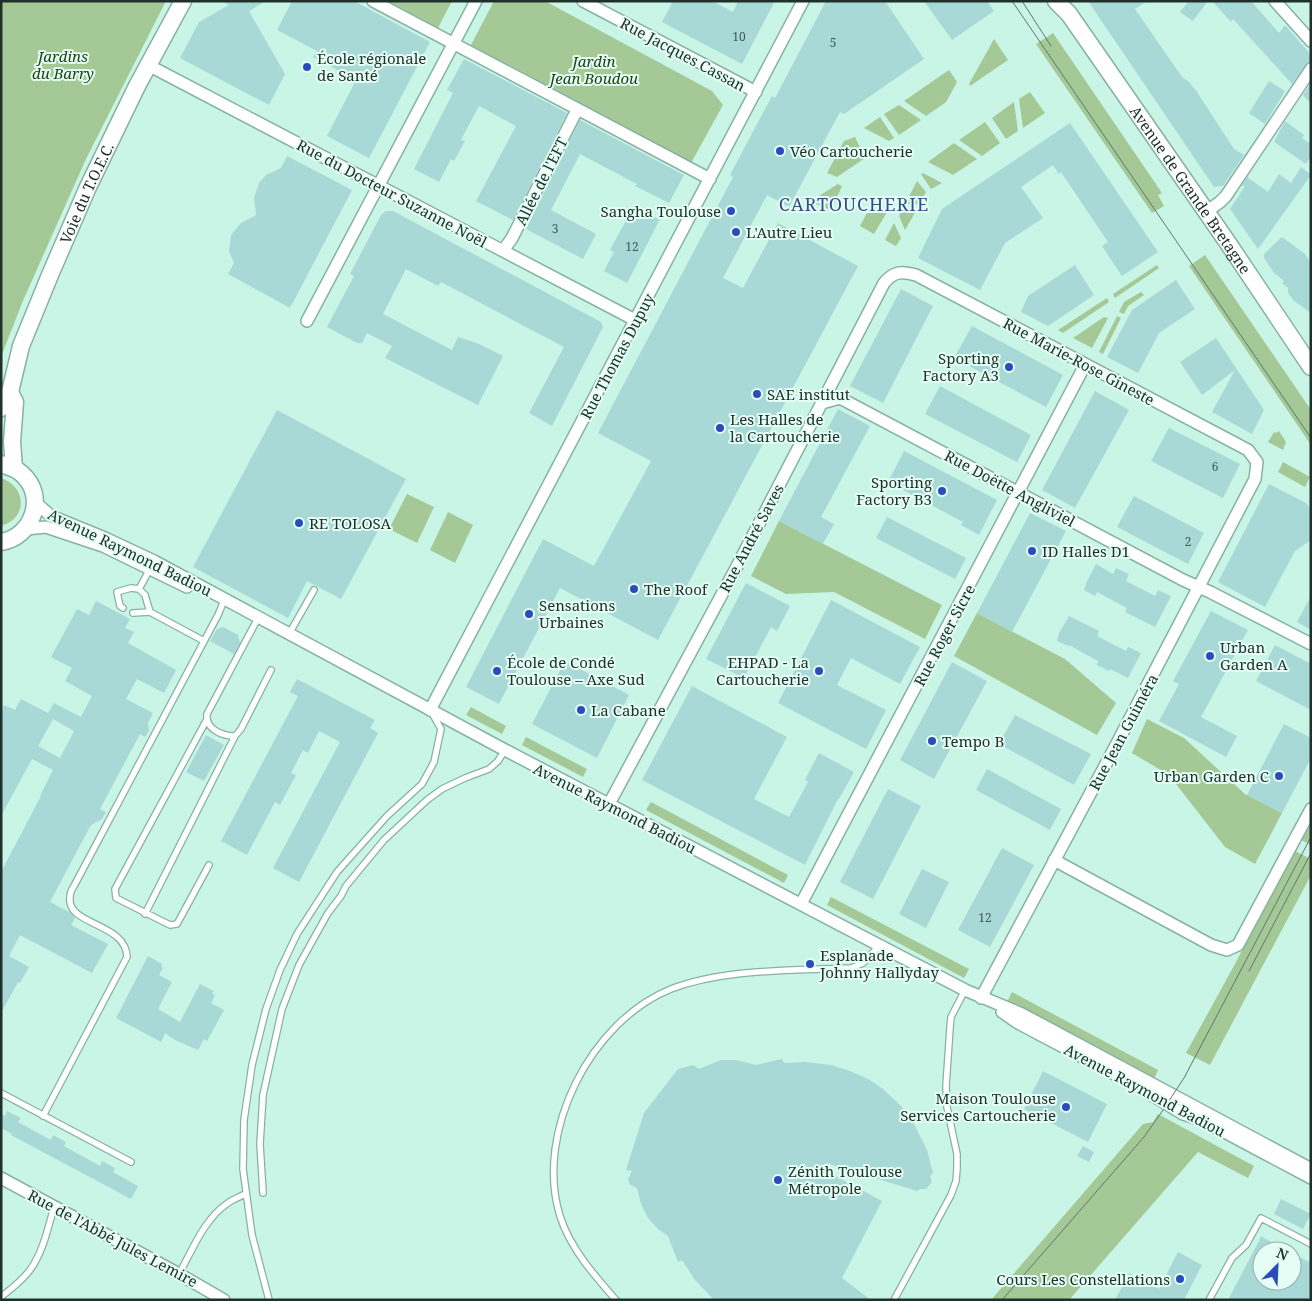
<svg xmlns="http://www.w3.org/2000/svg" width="1312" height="1301" font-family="'Noto Serif',serif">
<rect width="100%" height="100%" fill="#c9f5e7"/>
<path fill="#a4c996" d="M1,1h165l-80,158 -64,144 -21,54z
M388,1h64l-14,27z
M494,1h51l167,90 11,14 -32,58 -220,-118z
M1053,33l109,160 -4,2 6,11 -12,7 -116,-169z
M994,39l14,21 -38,26 -1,-2z
M949,70l8,12 -11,20 -20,14 -22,-15z
M1030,92l15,21 -22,15 -4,-29z
M1014,102l4,29 -12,8 -14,-21z
M899,105l22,15 -22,15 -15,-21z
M880,117l14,21 -5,3 -25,-13z
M985,122l15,21 -18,13 -23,-16z
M855,137l10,21 -28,19 -10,-4 17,-32z
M954,143l23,16 -24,16 -25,-13z
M923,173l19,10 -11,6 -10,-15z
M917,181l9,11 -7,12h-14z
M838,184l4,2 -10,22 -6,1 -15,-8z
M902,210l14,1 -11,19 -6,-14z
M887,212l-13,22 -14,-8 7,-13z
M894,223l7,15 -5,8 -11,-6z
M1205,255l106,155v35l-122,-179z
M1157,265l2,3 -44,30 -2,-4z
M1141,292l3,3 -16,11 -4,8 -5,-2 5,-10z
M1107,298l2,4 -46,31 -5,-3z
M1117,316l4,2 -18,36 -4,-2z
M1104,317l4,1 -16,30 -19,-10z
M1279,431l7,11 -3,8 -15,-8 6,-10 2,1z
M1283,462l27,15 -5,10 -27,-15z
M1,478c26,9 27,40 0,48z
M407,494l27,13 -17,36 -28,-14z
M448,512l25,13 -18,38 -25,-13z
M779,521l163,84 -17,34 -91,-47 -48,2 -35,-18z
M977,613l88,46 51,44 -19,32 -143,-79z
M471,707l35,19 -4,8 -36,-19z
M1147,719l37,19 61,56 37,19 -27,51 -30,-17 -56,-72 -37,-22z
M526,737l61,32 -4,8 -61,-32z
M651,802l137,73 -4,8 -138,-73z
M1311,817v28l-12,-6z
M1293,850l18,9v16l-101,190 -24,-12 49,-89z
M831,897l138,72 -5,9 -137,-73z
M1012,992l146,78 -4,9 -147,-77z
M1158,1114l96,52 -6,12 -50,-26 -129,148h-78l152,-176 10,-2z"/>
<path fill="#a9d9d7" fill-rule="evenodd" d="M222,1h44l-17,10 36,63 -16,31 -89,-47 19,-36 30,-17z
M292,1h62l76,41 -61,116 -42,-22 29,-56 -43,-23 4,-6 -40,-21z
M673,1h39l21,11 5,-11h37l-33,63 -80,-42z
M826,1h59l39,58 -80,55 -4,-2 -51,95 -22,-12 -44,83 20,10 35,-65 80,43 -200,374 -98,-52 -61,116 -33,-17 77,-148 51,27 57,-105 -53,-28 135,-256 -3,-2 42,-79 3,2z
M924,1h63l7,10 -42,29z
M1088,1h59l-12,8 47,68 7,5 8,10 37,57 10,6 -21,31 -9,1z
M1189,1h19l-15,20 -13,-9z
M1212,1h39l28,32 6,-8 26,30v7l-6,3 -13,19 -59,-65 -2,3z
M464,59l103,54 -54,107 -37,-19 40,-75 -37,-20 -18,34 4,1 -11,20 -3,-2 -12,23 -25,-13 39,-76 -6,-3z
M1269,81l16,10 -20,33 -16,-11z
M1311,83v21l-8,-9z
M580,120l104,55 -15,28 -34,-17 2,-2 -57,-30 -29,56 45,24 -13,25 -57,-30z
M1285,121l19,14 -2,3 9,6v12l-5,8 -32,-22z
M1070,123l88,129 -36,24 -20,-30 6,-4 -47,-70 -2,2 -6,-9 -32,22 22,31 -38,25 -25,47 -62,-32 24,-49z
M287,156l65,34 -62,118 -62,-34 6,-11 -5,-12 2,-16 10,-12 15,-8 -2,-17 5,-15 7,-8 15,-7z
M1301,167l10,8 -53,74 -28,-40 15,-23h-3l5,-9 21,15 11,-18 12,9z
M636,210l24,9 -33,64 -23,-12 10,-19 -4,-2 20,-37 4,3z
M386,211h7l208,111 2,5 -2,4 -49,95 -23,-13 35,-66 -123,-65 -3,4 -32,-17 -23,45 69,36 6,-13 21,7 24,12 -25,49 -93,-47 7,-12 -25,-13 -5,10h-5l-30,-16 27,-51 -4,-2 31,-59z
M1282,237l23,17 6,9v50l-18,-13 -5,-7v-5l-6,-5 2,-2 -10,-8 -10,-15v-4z
M1075,265l19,30 -46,31 -27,-14 7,-16z
M1176,280l19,29 -36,24 -21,40 -31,-16 25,-47z
M901,289l32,17 -50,97 -33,-17z
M972,326l91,49 -17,32 -92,-49z
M1216,338l48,72 -12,24 -40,-22 23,-42 -33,25 -22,-33z
M940,386l91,49 -14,27 -92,-48z
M1095,391l34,19 -54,98 -33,-18z
M838,409l32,17 -49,91 13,7 -11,20 -44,-23z
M277,410l129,69 -65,120 -34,-18 -19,37 -95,-51z
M1169,428l71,36 -17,34 -72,-37z
M904,451l93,49 -18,35 -18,-10 2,-3 -75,-40z
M1269,484l37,19 5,6v31l-16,11 -30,56 -47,-25z
M1134,496l70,37 -16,31 -71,-37z
M1030,513l36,18 -54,101 -35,-19z
M887,517l79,41 -11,21 -79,-41z
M1096,564l17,10 3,-6 13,6 -3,7 29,15 3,-6 13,6 -16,31 -30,-15 2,-4 -30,-16 -2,4 -11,-6 3,-9z
M746,583l44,23 -13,25 -6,-4 -27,51 -38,-19z
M1311,596v34l-14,-8z
M831,600l89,47 -20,37 -49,-26 -14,27 49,25 -20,39 -88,-46z
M96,601l34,18 -5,9 9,4 -6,11 48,27 -12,23 -27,-14 -11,20 27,14 -5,10 1,8 -4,6 -5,-3 -40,75 6,3 -4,7 -11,6 -41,77 21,11 4,5 -4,7 37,19 -16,29 -72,-38 -11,21 20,11 -9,16 -2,-1 -17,31v-141l40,-76h-1l13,-26 -21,-11 -31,57v-104l3,-7 11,5 6,-11 27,14 6,-10 27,14 11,-21 -27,-15 7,-13 -21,-11 26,-48 12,6zM53,719l21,12 -14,27 -22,-12z
M1211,611l37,19 -47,87 36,19 -11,21 -67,-36 20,-37 -6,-3z
M1069,616l30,15 -2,5 29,15 2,-4 13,6 -13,25 -18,-9 -1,2 -12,-6 1,-4 -29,-16v1l-12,-5 2,-8z
M223,627l15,8 2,8 -6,11 -24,-13 7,-12z
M1275,645l36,19v46l-55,-29z
M565,661l64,34 -32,63 -65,-34z
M952,662l35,19 -53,98 -34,-19z
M297,679l78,41 -5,8 8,5 -79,149 -26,-14 67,-126 -21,-11 -11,22 -5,-3 -12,23 5,2 -16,30 -5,-3 -28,53 -26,-14 77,-145 -8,-4z
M692,686l95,51 -33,62 35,18 19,-35 -3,-2 14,-27 35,19 -15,27h-1l-33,66 -163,-85z
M1015,715l76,39 -17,31 -75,-41z
M1284,724l27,14v20l-29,55 -35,-18z
M206,735l18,10 -20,36 -18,-9z
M987,769l74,40 -11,21 -74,-40z
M888,789l33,17 -48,93 -33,-17z
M1002,848l32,17 -44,82 -32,-17z
M922,869l27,13 -23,46 -27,-14z
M148,956l14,8 -1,2 2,2 -4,7 13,7 -14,27 22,13 20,-38 14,7 -2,3 3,1 -4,8 13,7 -17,31 -3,-2 -6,11 -23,-10 -10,-7 -4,9 -45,-24z
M782,1059l2,4 21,-1 26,3 19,6 20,9 13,9 18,17 11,14 15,30 6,23 -3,3 2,6 -6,7h-6l-3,2 -91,-28 -3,6 59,32 -40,77 29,22h-157l-19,-20 -13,-20 -4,2 -10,-26 -10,-7 -10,-11 -7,-14 -4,-16 -7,-3 -2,-6 4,-8 -6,-1 18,-57 34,-44 15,-4 6,4 22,-9h15l20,5z
M1043,1071l64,33 -19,38 -64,-33z
M7,1111l14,7 -3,4 33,18 2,-5 13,7 -2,4 36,20 2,-5 13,7 -2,4 25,14 -7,13 -120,-64 1,-1 -11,-6v-15l4,3z
M1083,1146l11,6 -5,10 -12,-6z
M1281,1199l30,15 -8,15 -29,-15z
M1262,1235v2l27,14h-27v30h30v-28l19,10v37h-83z
M1178,1252l24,13 -18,35h-69l14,-27 30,16z"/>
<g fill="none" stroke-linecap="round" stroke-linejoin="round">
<defs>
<path id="lane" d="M123,608l-3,-2 -3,-14 14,-4 8,1 12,-22
M150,612l54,29
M133,613l17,-1 -5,-17 -6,-6
M258,618l-51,96c-2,15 15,22 28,22l6,-7 30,-59
M289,634l25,-44
M206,721l-91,168 1,9 54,27 7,-1 32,-59
M145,914l90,-178
M1,1093l130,69
M43,1116l84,-159c-1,-35 -61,-31 -57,-60 0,-3 2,-8 4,-11l144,-271 7,-17
M263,1193l-3,-49 3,-49 19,-86 17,-44 29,-52 13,-17 5,-10 38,-46 43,-40 15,-11 23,-11 24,-9 9,-8 7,-11
M179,1274c14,-25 25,-55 49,-71 5,-4 12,-6 17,-9
M1,1297c10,-8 21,-16 29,-27 13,-18 18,-42 24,-63
M269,1300l-17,-65 -9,-66 1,-49 8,-55 14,-56 14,-39 17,-36 40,-62 50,-56 35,-32 12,-22 7,-33 -9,-16
M616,1300c-22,-25 -46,-52 -56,-84 -26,-84 31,-195 111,-227 54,-21 122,-18 180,-21l12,-5 16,-17
M894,1300l57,-105 5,-14 1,-13v-14l-10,-47 -1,-21 4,-58 1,-11 14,-27
M1209,1300l23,-42 14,-13 15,-27 50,26"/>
<path id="street" d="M373,1l337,178
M583,1l173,91
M1275,1l36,40
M148,65l487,255
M1206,212l14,-10 6,-6 85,-127
M503,251l9,-13 65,-128
M307,321l169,-320
M822,403l18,-5 343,182 27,12 101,52
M36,503l15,13 54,22 49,23 351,189 460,240 57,24 289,155
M26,529l20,-2 57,19 84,41
M430,710l373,-709
M609,804l126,-234 149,-287c10,-12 18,-12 32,-8l332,175 9,12 -2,17 -141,270 -133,249
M1054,860l157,85 16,5 11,-5 73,-136
M801,904l284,-539
M1002,1012l16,11 121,64 44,27 19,6 109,58
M1,1178l178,96 45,26"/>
<g id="secondary">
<path id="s1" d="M1056,1l13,13 159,229 83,124"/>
<path d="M10,392l5,10 -3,40 2,26"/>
<path id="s2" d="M1,408l9,-16 11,-46 29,-71 38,-88 49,-101 46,-85"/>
<path d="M1,464c8,3 15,4 21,10 25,22 11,63 -21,68"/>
</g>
</defs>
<use href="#lane" stroke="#87b1a4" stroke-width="8"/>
<use href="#street" stroke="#87b1a4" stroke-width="14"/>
<use href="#secondary" stroke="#87b1a4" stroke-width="19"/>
<use href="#lane" stroke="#fff" stroke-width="5.5"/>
<use href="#street" stroke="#fff" stroke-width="11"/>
<use href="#secondary" stroke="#fff" stroke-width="16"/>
<path stroke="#5d776f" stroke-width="1" d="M1012,1l299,437
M1022,1l29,45
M1249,971l62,-118
M1002,1300l142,-163 17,-24 23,-35 127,-241"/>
</g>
<g fill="#2a4bbb" stroke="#e4fef5" stroke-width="2">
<circle cx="307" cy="67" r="5"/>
<circle cx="780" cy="151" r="5"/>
<circle cx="731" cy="211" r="5"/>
<circle cx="736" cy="232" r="5"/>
<circle cx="1009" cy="367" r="5"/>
<circle cx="757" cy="394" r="5"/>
<circle cx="720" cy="428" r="5"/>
<circle cx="942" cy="491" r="5"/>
<circle cx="299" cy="523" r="5"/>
<circle cx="1032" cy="551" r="5"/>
<circle cx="634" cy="589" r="5"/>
<circle cx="529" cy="614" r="5"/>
<circle cx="1210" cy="656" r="5"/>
<circle cx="497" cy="671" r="5"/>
<circle cx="819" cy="671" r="5"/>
<circle cx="581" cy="710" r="5"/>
<circle cx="932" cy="741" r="5"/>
<circle cx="1279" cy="776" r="5"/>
<circle cx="810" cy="964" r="5"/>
<circle cx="1066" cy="1107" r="5"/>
<circle cx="778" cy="1180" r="5"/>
<circle cx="1180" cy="1279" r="5"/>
</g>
<g text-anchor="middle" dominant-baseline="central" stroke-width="4" stroke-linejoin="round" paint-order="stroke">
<g font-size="12" fill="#425b57">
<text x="739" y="36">10</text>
<text x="833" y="42">5</text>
<text x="555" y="228">3</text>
<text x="632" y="246">12</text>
<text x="1215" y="466">6</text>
<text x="1188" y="541">2</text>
<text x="985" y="917">12</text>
</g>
<g font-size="15" fill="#20312c" stroke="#e4fef5">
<text transform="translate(683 54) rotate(28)">Rue Jacques Cassan</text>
<text transform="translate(541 181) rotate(-63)">Allée de l'EFT</text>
<text stroke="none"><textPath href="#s1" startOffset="232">Avenue de Grande Bretagne</textPath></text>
<text stroke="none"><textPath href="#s2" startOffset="232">Voie du T.O.E.C.</textPath></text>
<text transform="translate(392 193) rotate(28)">Rue du Docteur Suzanne Noël</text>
<text transform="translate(617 356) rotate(-62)">Rue Thomas Dupuy</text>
<text transform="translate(1079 361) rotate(28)">Rue Marie-Rose Gineste</text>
<text transform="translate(1010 488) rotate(28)">Rue Doëtte Angliviel</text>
<text transform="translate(751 538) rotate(-62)">Rue André Saves</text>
<text transform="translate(130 552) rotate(26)">Avenue Raymond Badiou</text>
<text transform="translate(944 635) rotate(-62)">Rue Roger Sicre</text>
<text transform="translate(1123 732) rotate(-62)">Rue Jean Guiméra</text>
<text transform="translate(615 808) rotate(27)">Avenue Raymond Badiou</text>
<text transform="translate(1145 1090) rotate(28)">Avenue Raymond Badiou</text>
<text transform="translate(113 1238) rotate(28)">Rue de l'Abbé Jules Lemire</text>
</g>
<g font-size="15" font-style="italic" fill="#214112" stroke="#e4fef5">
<text x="63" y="56">Jardins<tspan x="63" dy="17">du Barry</tspan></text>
<text x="594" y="61">Jardin<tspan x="594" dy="17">Jean Boudou</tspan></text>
</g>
<g font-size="15" fill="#20312c" stroke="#e4fef5" text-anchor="start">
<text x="317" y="58">École régionale<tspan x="317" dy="17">de Santé</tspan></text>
<text x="790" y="151">Véo Cartoucherie</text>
<text x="721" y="211" text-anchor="end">Sangha Toulouse</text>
<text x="746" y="232">L'Autre Lieu</text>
<text x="999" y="358" text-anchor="end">Sporting<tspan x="999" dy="17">Factory A3</tspan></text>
<text x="767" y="394">SAE institut</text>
<text x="730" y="419">Les Halles de<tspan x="730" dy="17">la Cartoucherie</tspan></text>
<text x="932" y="482" text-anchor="end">Sporting<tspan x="932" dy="17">Factory B3</tspan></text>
<text x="309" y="523">RE TOLOSA</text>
<text x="1042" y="551">ID Halles D1</text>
<text x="644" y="589">The Roof</text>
<text x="539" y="605">Sensations<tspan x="539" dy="17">Urbaines</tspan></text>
<text x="1220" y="647">Urban<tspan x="1220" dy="17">Garden A</tspan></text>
<text x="507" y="662">École de Condé<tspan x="507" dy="17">Toulouse – Axe Sud</tspan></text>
<text x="809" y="662" text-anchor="end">EHPAD - La<tspan x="809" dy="17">Cartoucherie</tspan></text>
<text x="591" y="710">La Cabane</text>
<text x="942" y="741">Tempo B</text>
<text x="1269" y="776" text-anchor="end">Urban Garden C</text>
<text x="820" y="955">Esplanade<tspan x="820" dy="17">Johnny Hallyday</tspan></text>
<text x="1056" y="1098" text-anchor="end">Maison Toulouse<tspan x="1056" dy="17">Services Cartoucherie</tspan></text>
<text x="788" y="1171">Zénith Toulouse<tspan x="788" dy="17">Métropole</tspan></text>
<text x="1170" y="1279" text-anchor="end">Cours Les Constellations</text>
</g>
<g font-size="18" letter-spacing="1" fill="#364c86" stroke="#e4fef5">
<text x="854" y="204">CARTOUCHERIE</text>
</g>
</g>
<rect width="1312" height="1301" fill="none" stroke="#20312c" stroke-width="5"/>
<g transform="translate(1277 1266) rotate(24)"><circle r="24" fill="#e4fef5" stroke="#96aca5"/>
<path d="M0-4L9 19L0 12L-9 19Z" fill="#2a4bbb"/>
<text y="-8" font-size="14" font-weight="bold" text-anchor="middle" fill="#20312c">N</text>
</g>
</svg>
